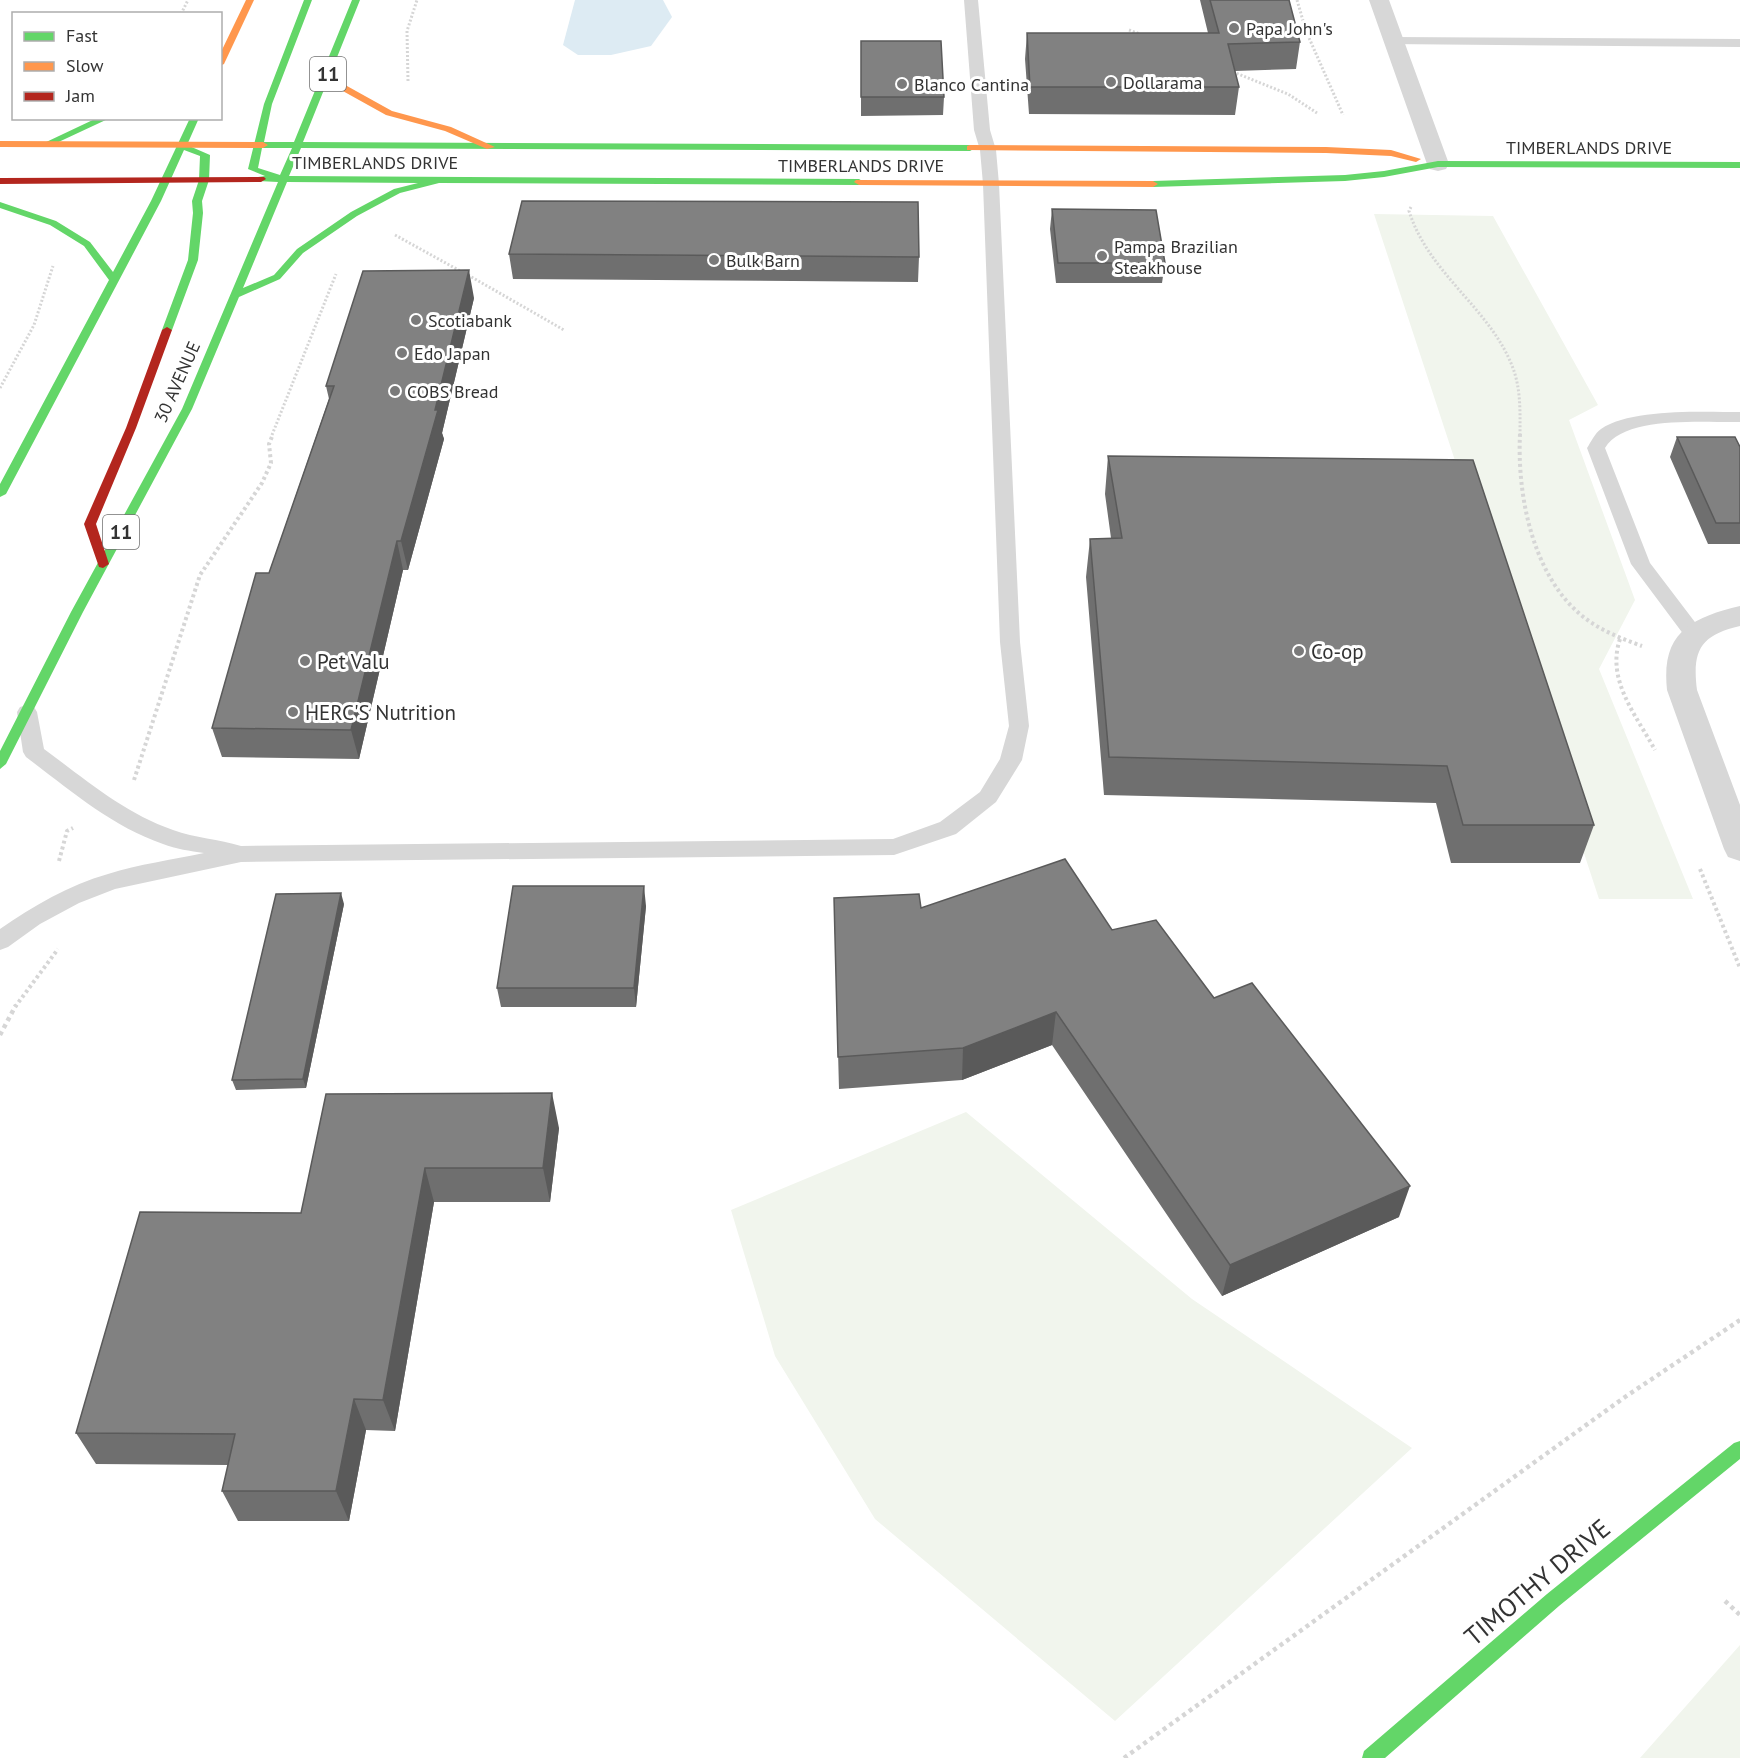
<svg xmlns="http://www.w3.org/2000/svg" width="1740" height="1758" font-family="'PT Sans',sans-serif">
<rect width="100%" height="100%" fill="#fff"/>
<path fill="#f1f5ed" d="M1374,214l119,2 105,189 -29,15 66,180 -36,69 94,230h-94z
M966,1112l226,187 220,149 -297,273 -240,-202 -100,-163 -44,-146z
M1740,1645v113h-100z"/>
<path fill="#ddebf3" d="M575,0h88l9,17 -21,29 -40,9h-33l-15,-10z"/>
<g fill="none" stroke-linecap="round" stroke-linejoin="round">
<path stroke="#d6d6d6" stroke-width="3" stroke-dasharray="2 2" stroke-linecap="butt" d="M1297,0l9,31 37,84
M181,14l7,-14
M1129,30l11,4
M1233,72l55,22 29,19
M408,81l-1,-50 10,-31
M1411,207l-2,4c20,64 84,99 105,160 7,21 6,43 6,64
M395,235l67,37
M468,275l96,55
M0,388l34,-63 19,-59
M272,435l64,-161"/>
<path stroke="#d6d6d6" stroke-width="4" stroke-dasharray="3 3" stroke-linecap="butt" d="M1520,434c-3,60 12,140 61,181 18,15 39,23 61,31
M1620,639c-14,41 16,76 35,111
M134,780l66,-205 62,-92 9,-20 -2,-19 4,-10
M59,861l8,-30 6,-3
M1700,869l40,99
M15,1007l43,-58"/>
<path stroke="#d6d6d6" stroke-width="4.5" stroke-dasharray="4 4" stroke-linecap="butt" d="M0,1035l16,-30
M1725,1601l15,14
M1124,1758l501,-361 115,-77"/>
<path fill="#d7d7d7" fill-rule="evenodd" d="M964,0h14l12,130 6,20 3,34 21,458 9,84 -7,34 -26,42 -40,32 -62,21 -653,7 -126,27 -36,14 -39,21 -32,23 -8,3v-21c33,-23 69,-44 108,-55 31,-10 64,-14 96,-21 -14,-2 -28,-4 -41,-9 -52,-18 -93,-54 -137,-87l-3,-5 -6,-40 3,-5 7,-2 7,2 3,5 7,37c41,30 80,64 129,81 22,8 46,9 68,16l652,-7 47,-17 40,-30 20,-33 9,-33 -9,-84 -17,-458 -3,-34 -6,-20z
M1393,37l347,2v8l-352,-3 -2,-3z
M1740,412v10c-35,1 -115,-7 -135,26l45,115 54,71 -3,5 -7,2 -7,-2 -56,-75 -44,-116c4,-6 8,-15 14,-19 30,-21 103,-17 139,-17z"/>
<path fill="#d7d7d7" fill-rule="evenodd" d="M1369,0h20l60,164 -3,5 -8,2 -8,-2 -3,-5z
M1740,606v20c-40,9 -48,25 -43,64l43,115v56l-12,-4 -4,-8 -57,-159c-6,-57 23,-72 73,-84z"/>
<path fill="#63d668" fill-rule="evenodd" d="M304,0h8l-40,104 -8,38h30l58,-142h8l-57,142 667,3 5,3 -5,3 -669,-3 -12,28 570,3 5,3 -5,3 -420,-2 -39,10 -43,23 -54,37 -23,26 -41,18 -47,112 -109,203 -77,152 -6,5v-18l71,-139 111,-203 96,-227 -20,-1v-4l7,-1 -17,-7 16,-65zM262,148h30l-12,27 -22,-7zM287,182l131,1 -24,6 -43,23 -54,37 -23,26 -31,13z
M97,118h13l-60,28 -8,-2z
M190,118h9l-12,27 23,10 -1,25 -7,21 1,12 -5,47 -26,70 -5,3 -5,-3 26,-70 5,-47 -1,-12 7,-21 1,-24 -16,-6 -23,51 -155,293 -6,3v-13l109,-204 -25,-34 -34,-21 -50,-17v-6l56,19 34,21 23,30 38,-71z
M1438,161l302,1v6l-302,-1 -54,10 -39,4 -192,6 -5,-3 5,-3 192,-6 39,-4z
M1740,1441v18l-181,147 -174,152h-23l2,-7 183,-157 187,-151z"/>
<path fill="#ff974d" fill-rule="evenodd" d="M246,0h8l-30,64 -4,2v-12z
M323,76h6l63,35 59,16 44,20 -8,2 -42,-18 -59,-16 -63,-35z
M0,141l263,1 5,3 -5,3 -263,-1z
M970,145l356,2 65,3 30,9 -5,3 -25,-6 -65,-3 -359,-3v-4z
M856,180l297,1 5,3 -5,3 -294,-2 -5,-3z"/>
<path fill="#b3261e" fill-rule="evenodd" d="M264,177l2,2 -5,3 -261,2v-6z
M167,327l5,3 -36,98 -40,96 13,40 -6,4 -4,-1 -15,-43 42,-96 36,-98z"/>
</g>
<path fill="#6f6f6f" d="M1200,0h89l11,42 -4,27 -61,2 4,16 -4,28 -206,-1 -4,-55 2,-26h181z
M861,41l83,56 -1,18 -82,1z
M1052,209l113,54 -3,20h-106l-6,-54z
M509,254l410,3 -1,25 -405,-3z
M474,298l-32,135 2,6 -36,131h-5l-44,189 -137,-2 -10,-29 57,-155 60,-174 -3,-13z
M1677,437l63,10v97h-32l-38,-87z
M1108,456l486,369 -14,38h-129l-15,-60 -332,-8 -18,-218 4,-38 21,-1 -6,-44z
M834,898l278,32 102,68 185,219 -177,79 -170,-251 -90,35 -123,9z
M344,904l-38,184 -70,2 -4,-10z
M646,906l-10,101h-135l-4,-19z
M326,1094l233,34 -9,74h-116l-39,229 -29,-1 -17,91h-111l-16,-30 6,-26 -132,-1 -20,-31 225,-220z"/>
<path fill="#5a5a5a" d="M469,270l5,28 -32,135 2,6 -36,131 -7,-29 34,-131z
M397,541l6,29 -44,189 -8,-29z
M644,886l2,20 -10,101 -2,-19z
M341,893l3,11 -38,184 -3,-9z
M1056,1012l-4,33 -90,35 1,-32z
M552,1093l7,35 -9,74 -7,-34z
M425,1168l9,34 -39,229 -12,-31z
M1410,1186l-11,31 -177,79 8,-31z
M354,1399l12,31 -17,91 -13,-30z"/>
<path fill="#818181" stroke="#5a5a5a" stroke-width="1.5" d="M1210,0h79l11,42 -72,2 11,43h-209l-3,-54h192z
M861,41h80l3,56h-83z
M522,201l396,1 1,55 -410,-3z
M1052,209l104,1 9,53h-107z
M469,270l-34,140h3l-37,131h-4l-46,189 -139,-2 44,-155h13l65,-187h-8l37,-115z
M1677,437h58l5,10v76h-24z
M1108,456l365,4 121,365h-131l-16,-59 -338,-9 -19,-218 32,-1z
M1065,859l47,71 44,-10 58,78 38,-15 158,203 -180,79 -174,-253 -93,36 -125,9 -4,-159 85,-4 2,14z
M513,886h131l-10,102h-137z
M341,893l-38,186 -71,1 44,-186z
M552,1093l-9,75h-118l-42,232 -29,-1 -18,92h-114l13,-57 -159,-1 64,-221 161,1 25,-119z"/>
<g fill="#7a7a7a" stroke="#fff" stroke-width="2">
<circle cx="1234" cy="28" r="6"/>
<circle cx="1111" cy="82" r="6"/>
<circle cx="902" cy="84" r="6"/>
<circle cx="1102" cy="256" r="6"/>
<circle cx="714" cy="260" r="6"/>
<circle cx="416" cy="320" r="6"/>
<circle cx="402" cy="353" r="6"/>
<circle cx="395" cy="391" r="6"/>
<circle cx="1299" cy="651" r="6"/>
<circle cx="305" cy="661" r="6"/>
<circle cx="293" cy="712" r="6"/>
</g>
<g text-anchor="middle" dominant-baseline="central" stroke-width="6" stroke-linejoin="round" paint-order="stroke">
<g font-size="18" fill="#333" stroke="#fff" text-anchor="start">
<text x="1246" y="28">Papa John's</text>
<text x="1123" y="82">Dollarama</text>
<text x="914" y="84">Blanco Cantina</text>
<text x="1114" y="246">Pampa Brazilian<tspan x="1114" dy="21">Steakhouse</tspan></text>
<text x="726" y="260">Bulk Barn</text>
<text x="428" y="320">Scotiabank</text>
<text x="414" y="353">Edo Japan</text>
<text x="407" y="391">COBS Bread</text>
</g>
<g font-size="18" fill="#333" stroke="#fff">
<text x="1589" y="147">TIMBERLANDS DRIVE</text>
<text x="375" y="162">TIMBERLANDS DRIVE</text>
<text x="861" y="165">TIMBERLANDS DRIVE</text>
<text transform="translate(177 382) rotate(-66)">30 AVENUE</text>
</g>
<g fill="#fff" stroke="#707070" stroke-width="1.5">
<rect x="310" y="57" width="36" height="34" rx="4.5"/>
<rect x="103" y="515" width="36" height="34" rx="4.5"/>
</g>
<g font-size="20" font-weight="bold" fill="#333">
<text x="328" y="74">11</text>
<text x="121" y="532">11</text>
</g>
<g font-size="21" fill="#333" stroke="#fff" text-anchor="start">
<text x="1311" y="651">Co-op</text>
<text x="317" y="661">Pet Valu</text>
<text x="305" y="712">HERC'S Nutrition</text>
</g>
<g font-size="26" fill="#333" stroke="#fff">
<text transform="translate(1537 1582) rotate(-40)">TIMOTHY DRIVE</text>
</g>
</g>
<rect x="12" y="12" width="210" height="108" fill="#ffffff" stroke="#adadad" stroke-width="1.5"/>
<rect x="24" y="32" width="30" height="9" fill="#63d668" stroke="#adadad" stroke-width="1.5"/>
<text x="66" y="42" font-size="18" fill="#333333">Fast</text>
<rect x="24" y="62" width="30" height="9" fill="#ff974d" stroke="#adadad" stroke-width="1.5"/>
<text x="66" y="72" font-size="18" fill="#333333">Slow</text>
<rect x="24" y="92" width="30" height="9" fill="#b3261e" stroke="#adadad" stroke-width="1.5"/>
<text x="66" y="102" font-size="18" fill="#333333">Jam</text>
</svg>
